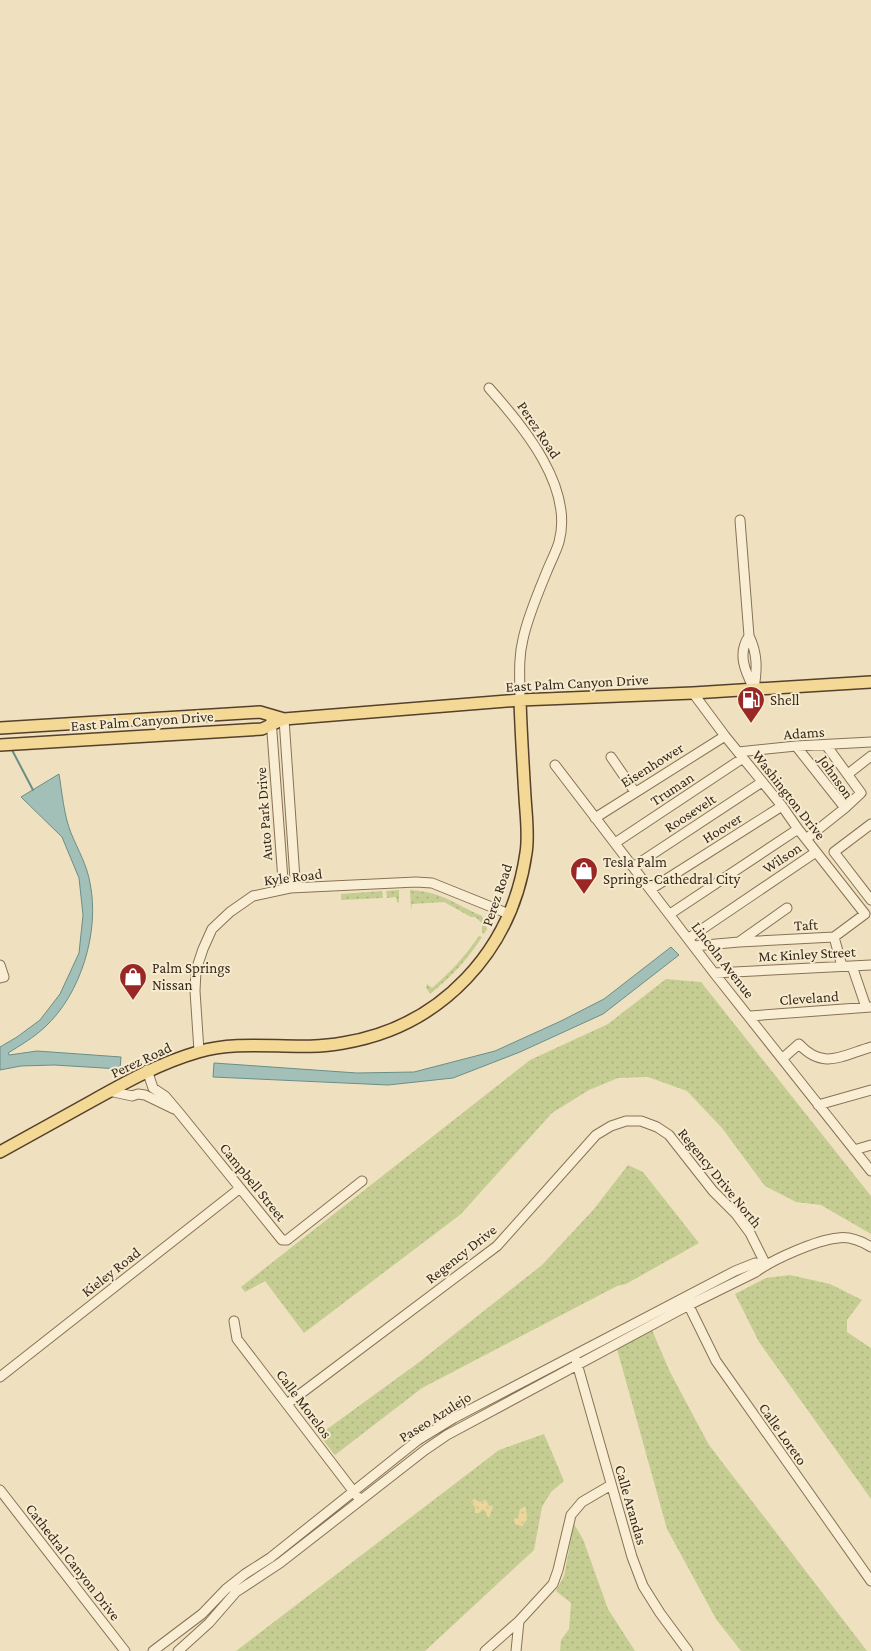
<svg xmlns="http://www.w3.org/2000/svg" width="871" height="1651" font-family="'Crimson Pro',serif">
<defs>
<pattern id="grass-dots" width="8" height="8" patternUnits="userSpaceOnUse" patternTransform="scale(1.25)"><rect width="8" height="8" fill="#c5cd93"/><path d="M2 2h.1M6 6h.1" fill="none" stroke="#aab07e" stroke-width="1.8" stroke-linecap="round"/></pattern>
<pattern id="sand-dots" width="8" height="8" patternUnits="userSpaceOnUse" patternTransform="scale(1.25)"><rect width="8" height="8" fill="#ebd79b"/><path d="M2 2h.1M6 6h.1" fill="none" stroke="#cab985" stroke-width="1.8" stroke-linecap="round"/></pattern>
</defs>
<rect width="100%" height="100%" fill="#efe1bf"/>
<path fill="url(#grass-dots)" d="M399,890v13l-2,-1 -1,-5 -9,1 -1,-7z
M410,890c33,2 44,14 72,26l5,13 -3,5 -2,-2v-9l-7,-6h-4l-27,-15 -32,2 -1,6z
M382,891l1,7 -42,2v-6z
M479,936l3,1c-14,22 -31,40 -52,57l-4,-7 1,-3 5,4c18,-15 33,-32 47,-52z
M666,979l35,3 170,214v38l-50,-29 -25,-3 -31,-16 -43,-58 -35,-37 -39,-14 -30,1 -29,12 -37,23 -91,101 -157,119 -39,-52 -20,11 -4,-5 289,-227 78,-36z
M628,1165l15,7 56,71 -73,41 -9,2 -195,102 -87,67 -16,-20 99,-72 124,-98 52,-56z
M790,1275l40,9 32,16 -15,20v12l24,16v151l-112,-157 -24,-48 31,-16z
M652,1330l18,42 39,73 158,206h-126l-25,-32 -49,-90 -50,-180z
M544,1434l20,47 -13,11 -9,15 -8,43 -109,101h-189l263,-201z
M574,1524l9,15 25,70 27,42h-75l1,-11 8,-11 2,-26 -15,-12 8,-15z"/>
<path fill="url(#sand-dots)" d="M474,1499l6,3 6,-2 3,6h3l1,1 -4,11 -2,-1 -1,-5 -3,-3 -4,4h-4v-6l-4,-5z
M524,1507h2v5l2,6 -6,8 -7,-2 -1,-5 4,-2 2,-8z"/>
<path fill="#a3c0b8" stroke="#6a8e86" d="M59,774c3,18 5,42 12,59 7,17 16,32 19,50 10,48 -9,111 -45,144 -12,11 -24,18 -37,26l1,2 28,-4 84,6 -1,12 -66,-4 -33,1 -21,4v-23l17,-10 23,-17 20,-26 19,-41 4,-38 -4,-37 -17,-41 -41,-40z
M671,947l8,8 -76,59 -83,38 -67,26 -65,7 -175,-8 1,-14 143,10 57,-1 81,-21 66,-30 43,-22z"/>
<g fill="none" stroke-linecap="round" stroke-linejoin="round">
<path stroke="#6a8e86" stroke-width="2" d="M11,748l22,42"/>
<defs>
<path id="minor" d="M489,388c34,38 85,99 70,154 -3,10 -8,19 -12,29 -9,22 -19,45 -24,68 -5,20 -3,40 -3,61
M740,520l9,116c9,18 8,34 5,53
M749,636c-12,18 -4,35 5,53
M693,693l32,43 57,70 16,23 67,85 -31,23 -95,5
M271,719l12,161 7,8 5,-9 -11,-160
M826,745l35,48 -16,15
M796,746l49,62 -39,31
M738,752l58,-6 75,-4
M611,757l24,35
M555,765l159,208 157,198
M848,774l23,-18
M595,818l130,-82
M871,824l-37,28 37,48
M615,843l128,-85
M633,867l129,-85
M651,889l131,-83
M670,914l128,-85
M834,937l8,29
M689,938l127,-86
M694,946l45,-4 48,-34
M0,965l4,12 -4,1
M852,966l14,41
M714,973l157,-8
M750,1016l121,-9
M199,1051l-4,-60 1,-21 7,-21 9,-20 18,-17 23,-16 37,-8 126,-6 16,1 77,31
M783,1058l16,-14c24,26 42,12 72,3
M147,1070l6,18 12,8 16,19 101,125h5l75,-59
M109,1091l23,5 6,-2 7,1 29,14
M818,1105l53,-15
M854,1150l17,-5
M687,1302l29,59 155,220
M234,1321l3,18 120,157
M576,1360l56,197 11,29 17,27 28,38
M0,1377l239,-188
M287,1404l210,-158 99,-111 15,-9 15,-5h15l16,6 12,8 44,56 23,23 14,19 16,32
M0,1490l125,161
M519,1621l34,-37 5,-14 13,-55 11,-13 29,-17
M153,1651l49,-37 24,-25 19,-15 25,-16 148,-118 36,-22 281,-147 20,-8 11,2
M178,1651l31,-28 27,-31 44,-29 145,-113 22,-15 242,-130 67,-33c17,-13 61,-32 82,-34 12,-2 23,3 33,9
M485,1651l34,-30 -3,30"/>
<path id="major" d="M0,728l260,-16 24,7
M0,745l262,-16 22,-10 236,-19 173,-7 178,-11
M0,1152c31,-17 61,-34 92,-51 34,-19 68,-38 106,-49 47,-14 97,0 145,-9 98,-16 169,-92 183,-190 3,-18 0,-38 -1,-56 -2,-33 -4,-65 -5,-97"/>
</defs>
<use href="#minor" stroke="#887257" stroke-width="11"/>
<use href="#major" stroke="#55402c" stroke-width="14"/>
<use href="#minor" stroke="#f9eed3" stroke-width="9"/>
<use href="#major" stroke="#f3d896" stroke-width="11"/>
</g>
<defs>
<symbol id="fuel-pin" viewBox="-11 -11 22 30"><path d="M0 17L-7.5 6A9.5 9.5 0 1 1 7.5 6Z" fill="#982726" stroke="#f6ebcf"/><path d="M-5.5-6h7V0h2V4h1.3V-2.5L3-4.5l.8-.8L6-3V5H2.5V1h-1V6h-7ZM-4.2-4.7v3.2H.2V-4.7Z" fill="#fff"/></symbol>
<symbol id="shop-pin" viewBox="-11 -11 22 30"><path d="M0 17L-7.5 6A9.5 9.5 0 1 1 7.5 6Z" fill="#982726" stroke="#f6ebcf"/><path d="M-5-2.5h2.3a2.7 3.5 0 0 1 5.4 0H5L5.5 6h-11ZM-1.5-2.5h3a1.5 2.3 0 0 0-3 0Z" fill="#fff"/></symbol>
</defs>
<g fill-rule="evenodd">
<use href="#fuel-pin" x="735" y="684" width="32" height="43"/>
<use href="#shop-pin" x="568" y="855" width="32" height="43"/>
<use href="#shop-pin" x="117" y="961" width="32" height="43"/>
</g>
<g text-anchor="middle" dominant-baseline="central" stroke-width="4" stroke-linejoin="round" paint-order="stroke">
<g font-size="15" fill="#37291c" stroke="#f6ebcf">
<text transform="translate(539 430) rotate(56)">Perez Road</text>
<text transform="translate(577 683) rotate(-3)">East Palm Canyon Drive</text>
<text transform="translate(142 721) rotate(-4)">East Palm Canyon Drive</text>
<text transform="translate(804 733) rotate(-4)">Adams</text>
<text transform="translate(652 765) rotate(-32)">Eisenhower</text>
<text transform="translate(836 777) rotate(55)">Johnson</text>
<text transform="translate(672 789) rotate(-33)">Truman</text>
<text transform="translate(789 795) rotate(52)">Washington Drive</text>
<text transform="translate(690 813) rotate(-33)">Roosevelt</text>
<text transform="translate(264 814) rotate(-94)">Auto Park Drive</text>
<text transform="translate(722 828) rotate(-32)">Hoover</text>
<text transform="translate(782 858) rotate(-34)">Wilson</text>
<text transform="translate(293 877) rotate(-7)">Kyle Road</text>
<text transform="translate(497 895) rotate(-71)">Perez Road</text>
<text transform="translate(806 925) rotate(-3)">Taft</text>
<text transform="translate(807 954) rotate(-3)">Mc Kinley Street</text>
<text transform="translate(723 960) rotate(52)">Lincoln Avenue</text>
<text transform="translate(809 998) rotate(-4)">Cleveland</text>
<text transform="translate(141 1060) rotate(-25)">Perez Road</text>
<text transform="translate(720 1178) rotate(51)">Regency Drive North</text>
<text transform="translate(253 1182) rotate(51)">Campbell Street</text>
<text transform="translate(461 1254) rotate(-38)">Regency Drive</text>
<text transform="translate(111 1272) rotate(-38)">Kieley Road</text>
<text transform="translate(304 1404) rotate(53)">Calle Morelos</text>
<text transform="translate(435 1417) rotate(-32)">Paseo Azulejo</text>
<text transform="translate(783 1434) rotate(55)">Calle Loreto</text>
<text transform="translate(631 1505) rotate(74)">Calle Arandas</text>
<text transform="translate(73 1562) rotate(52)">Cathedral Canyon Drive</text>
</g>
<g font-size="15" fill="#37291c" stroke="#f6ebcf" text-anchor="start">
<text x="770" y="700">Shell</text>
<text x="603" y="862">Tesla Palm<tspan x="603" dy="17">Springs-Cathedral City</tspan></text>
<text x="152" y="968">Palm Springs<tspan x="152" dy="17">Nissan</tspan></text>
</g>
</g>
</svg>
